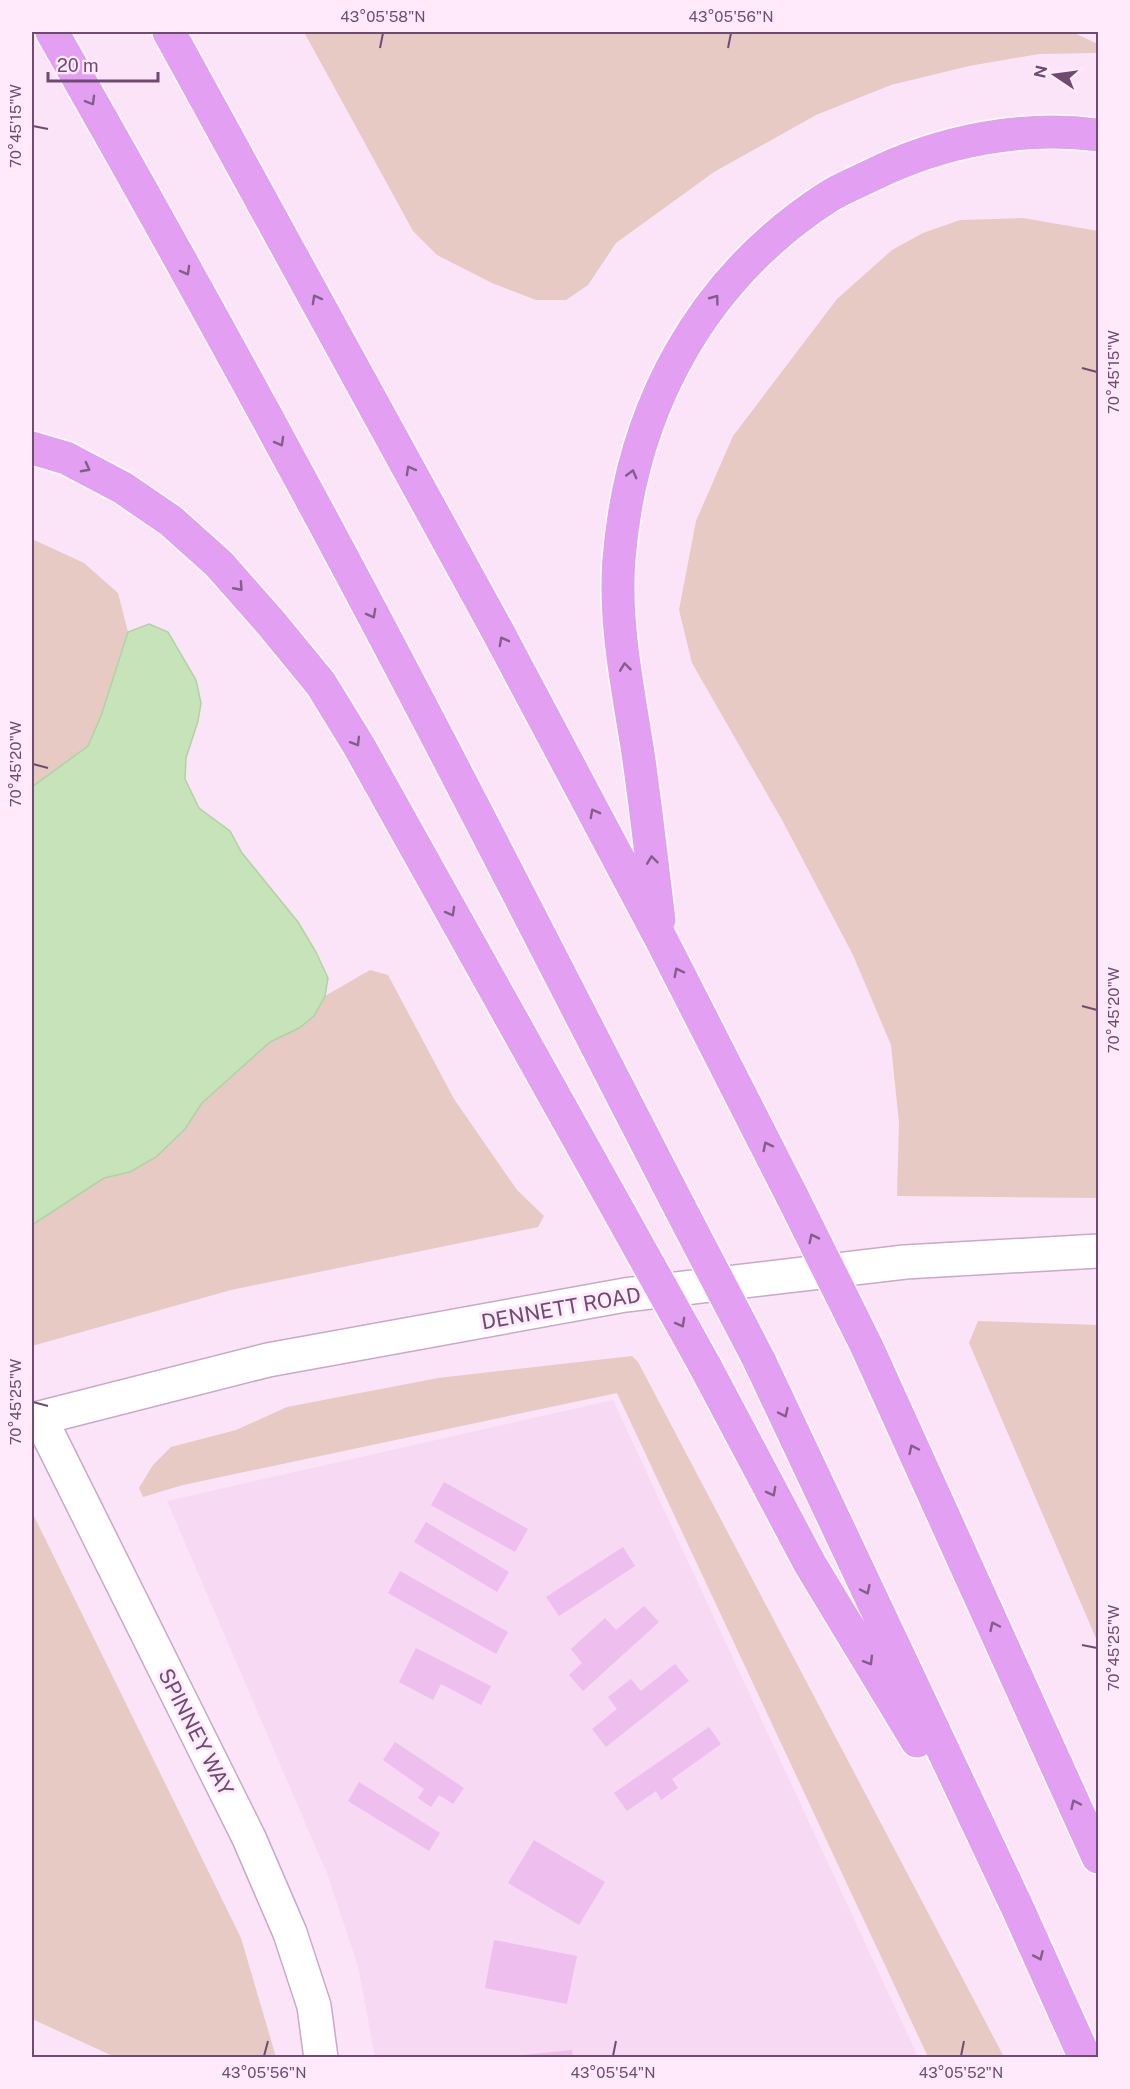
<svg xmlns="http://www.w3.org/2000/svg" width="1130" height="2089" font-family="'Public Sans',sans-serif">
<rect width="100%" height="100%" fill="#fbe4f7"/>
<path fill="#f7d9f3" d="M613,1400l305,657h-543l-17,-91 -30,-90 -161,-375z"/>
<path fill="#e7cac4" d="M304,32h768l26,12v9l-59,1 -70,12 -78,19 -75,30 -102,57 -98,71 -28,42 -22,15h-30l-44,-17 -55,-28 -24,-24z
M1023,218l75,13v967l-201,-2 2,-73 -8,-78 -38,-90 -71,-135 -90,-157 -13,-53 17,-89 37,-85 104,-137 55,-49 31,-17 37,-13z
M32,539l52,24 34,30 10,39 -27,84 -13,30 -56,41z
M370,970l18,5 66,124 63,91 27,26 -6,11 -307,63 -199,56v-121l73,-48 25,-5 55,-43 17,-26 68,-61 29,-14 15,-12 11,-20z
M978,1321l120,4v318l-129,-300z
M632,1356l6,6 366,695h-76l-311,-664 -434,92 -40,12 -4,-9 14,-23 18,-18 65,-17 51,-23 151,-29z
M32,1512l209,426 35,119h-161l-83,-38z"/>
<path fill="#c6e3ba" stroke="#afd4a1" stroke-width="1.5" d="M149,624l19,8 28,48 5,23 -3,18 -12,37 -1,21 14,29 31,23 12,22 56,69 18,30 12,26 -3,18 -11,20 -15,12 -29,14 -68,61 -17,26 -29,28 -26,15 -26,6 -72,47v-438l56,-41 13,-30 27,-84z"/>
<path fill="#edbeee" d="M444,1482l84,47 -13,23 -84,-47z
M426,1522l83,50 -12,20 -83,-50z
M623,1547l12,19 -76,50 -13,-19z
M400,1571l108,61 -12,22 -108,-61z
M644,1606l15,16 -76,69 -14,-16 13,-12 -11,-14 34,-31 11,12z
M416,1648l75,38 -10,19 -40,-21 -8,16 -34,-18z
M675,1664l14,17 -83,66 -14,-18 25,-20 -9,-12 23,-18 10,12z
M709,1727l12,17 -49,35 6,9 -17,12 -5,-9 -29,20 -13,-18z
M395,1742l69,46 -11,16 -14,-9 -8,12 -13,-9 6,-9 -41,-29z
M359,1782l81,51 -11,18 -81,-50z
M534,1840l71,42 -26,43 -71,-42z
M494,1940l83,16 -10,48 -82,-16z
M572,2050l1,8h-60v-2z"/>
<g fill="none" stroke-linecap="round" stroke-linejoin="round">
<defs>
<path id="minor" d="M40,1418l209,420 41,95 24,73 7,52
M32,1420l236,-60 357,-65 280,-33 193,-11"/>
<path id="highway" d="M52,32c85,149 169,300 251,452 130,240 253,484 378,726
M169,32l328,598 164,309 132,259
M32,448l34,10 57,30 48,33 48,43 52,59 50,61 38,62 263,471
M659,920c-7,-56 -13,-112 -21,-167 -10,-64 -24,-130 -19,-194 12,-150 82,-280 209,-362 14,-9 30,-15 44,-22 69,-34 150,-50 226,-40
M867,1347l231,510
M759,1360l259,549 67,149
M705,1366l105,198 107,177"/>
</defs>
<use href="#minor" stroke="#c8a9c8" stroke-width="36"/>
<use href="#highway" stroke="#fff" stroke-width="36"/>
<use href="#minor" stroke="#fff" stroke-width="33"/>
<use href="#highway" stroke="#e39ff1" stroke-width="33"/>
<defs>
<path id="highway-bridge" d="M793,1198l74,149
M681,1210l78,150
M622,1217l83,149"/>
</defs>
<use href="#highway-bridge" stroke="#fff" stroke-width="36" stroke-linecap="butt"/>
<use href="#highway-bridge" stroke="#e39ff1" stroke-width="33"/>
</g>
<defs><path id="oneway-chevron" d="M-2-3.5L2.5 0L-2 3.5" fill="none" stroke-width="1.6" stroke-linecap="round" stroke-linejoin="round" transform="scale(1.5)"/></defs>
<g stroke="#865c8b">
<use href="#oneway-chevron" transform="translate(91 101) rotate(60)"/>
<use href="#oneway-chevron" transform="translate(186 271) rotate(61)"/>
<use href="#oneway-chevron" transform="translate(316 299) rotate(-119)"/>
<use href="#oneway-chevron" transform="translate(715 299) rotate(-53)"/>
<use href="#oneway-chevron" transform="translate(280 442) rotate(61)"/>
<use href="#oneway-chevron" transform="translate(86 468) rotate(28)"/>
<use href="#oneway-chevron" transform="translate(410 470) rotate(-119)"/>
<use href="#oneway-chevron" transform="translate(632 474) rotate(-75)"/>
<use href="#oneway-chevron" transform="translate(239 587) rotate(48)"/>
<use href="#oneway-chevron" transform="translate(372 614) rotate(62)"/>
<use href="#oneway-chevron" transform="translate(503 641) rotate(-118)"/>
<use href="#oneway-chevron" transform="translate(625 667) rotate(-97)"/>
<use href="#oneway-chevron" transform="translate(356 742) rotate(59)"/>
<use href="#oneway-chevron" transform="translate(594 813) rotate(-118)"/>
<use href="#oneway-chevron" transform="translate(652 860) rotate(-97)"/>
<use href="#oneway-chevron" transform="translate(451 912) rotate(61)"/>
<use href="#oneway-chevron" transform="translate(678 972) rotate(-117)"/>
<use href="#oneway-chevron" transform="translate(767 1146) rotate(-117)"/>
<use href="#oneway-chevron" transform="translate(813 1238) rotate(-116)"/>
<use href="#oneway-chevron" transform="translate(681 1323) rotate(61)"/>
<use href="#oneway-chevron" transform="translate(784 1413) rotate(65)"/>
<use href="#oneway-chevron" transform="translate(913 1449) rotate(-115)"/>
<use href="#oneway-chevron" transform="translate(772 1492) rotate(62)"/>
<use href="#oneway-chevron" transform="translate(866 1590) rotate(65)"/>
<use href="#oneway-chevron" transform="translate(994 1626) rotate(-115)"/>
<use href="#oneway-chevron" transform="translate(869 1661) rotate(59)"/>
<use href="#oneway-chevron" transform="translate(1075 1804) rotate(-115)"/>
<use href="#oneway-chevron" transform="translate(1039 1956) rotate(66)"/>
</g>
<path fill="none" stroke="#6f4b72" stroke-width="2" d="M380,48l3,-15M728,48l3,-15M33,126l15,3M1082,368l15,4M33,764l15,4M1082,1006l15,4M33,1402l15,4M1082,1645l15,3M264,2056l4,-15M613,2056l3,-15M961,2056l3,-15"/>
<g text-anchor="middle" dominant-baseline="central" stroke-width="6" stroke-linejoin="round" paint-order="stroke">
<g font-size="21" fill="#6f4b72" stroke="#feeafa">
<text transform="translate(561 1308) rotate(-10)">DENNETT ROAD</text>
<text transform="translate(196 1732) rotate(63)">SPINNEY WAY</text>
</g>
</g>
<rect width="1130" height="2089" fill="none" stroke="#feeafa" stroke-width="66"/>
<g transform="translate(1055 75) rotate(283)" stroke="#feeafa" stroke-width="4.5" paint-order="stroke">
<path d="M0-4.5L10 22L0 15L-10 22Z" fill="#6f4b72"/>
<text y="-9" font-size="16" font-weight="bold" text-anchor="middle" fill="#6f4b72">N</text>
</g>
<path d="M48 72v9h110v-9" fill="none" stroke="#6f4b72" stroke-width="3"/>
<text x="57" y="72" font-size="18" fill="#6f4b72" stroke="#feeafa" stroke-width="4.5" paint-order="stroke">20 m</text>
<rect x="33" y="33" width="1064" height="2023" fill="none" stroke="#6f4b72" stroke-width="2"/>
<g font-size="15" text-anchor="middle" fill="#6f4b72">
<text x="383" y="22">43°05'58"N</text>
<text x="731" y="22">43°05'56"N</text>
<text transform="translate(16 126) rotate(-90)" y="5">70°45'15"W</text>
<text transform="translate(1114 372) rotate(-90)" y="5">70°45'15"W</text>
<text transform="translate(16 764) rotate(-90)" y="5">70°45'20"W</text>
<text transform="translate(1114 1010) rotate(-90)" y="5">70°45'20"W</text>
<text transform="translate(16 1402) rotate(-90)" y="5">70°45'25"W</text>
<text transform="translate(1114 1648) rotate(-90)" y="5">70°45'25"W</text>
<text x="264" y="2078">43°05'56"N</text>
<text x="613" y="2078">43°05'54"N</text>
<text x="961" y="2078">43°05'52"N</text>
</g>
</svg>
